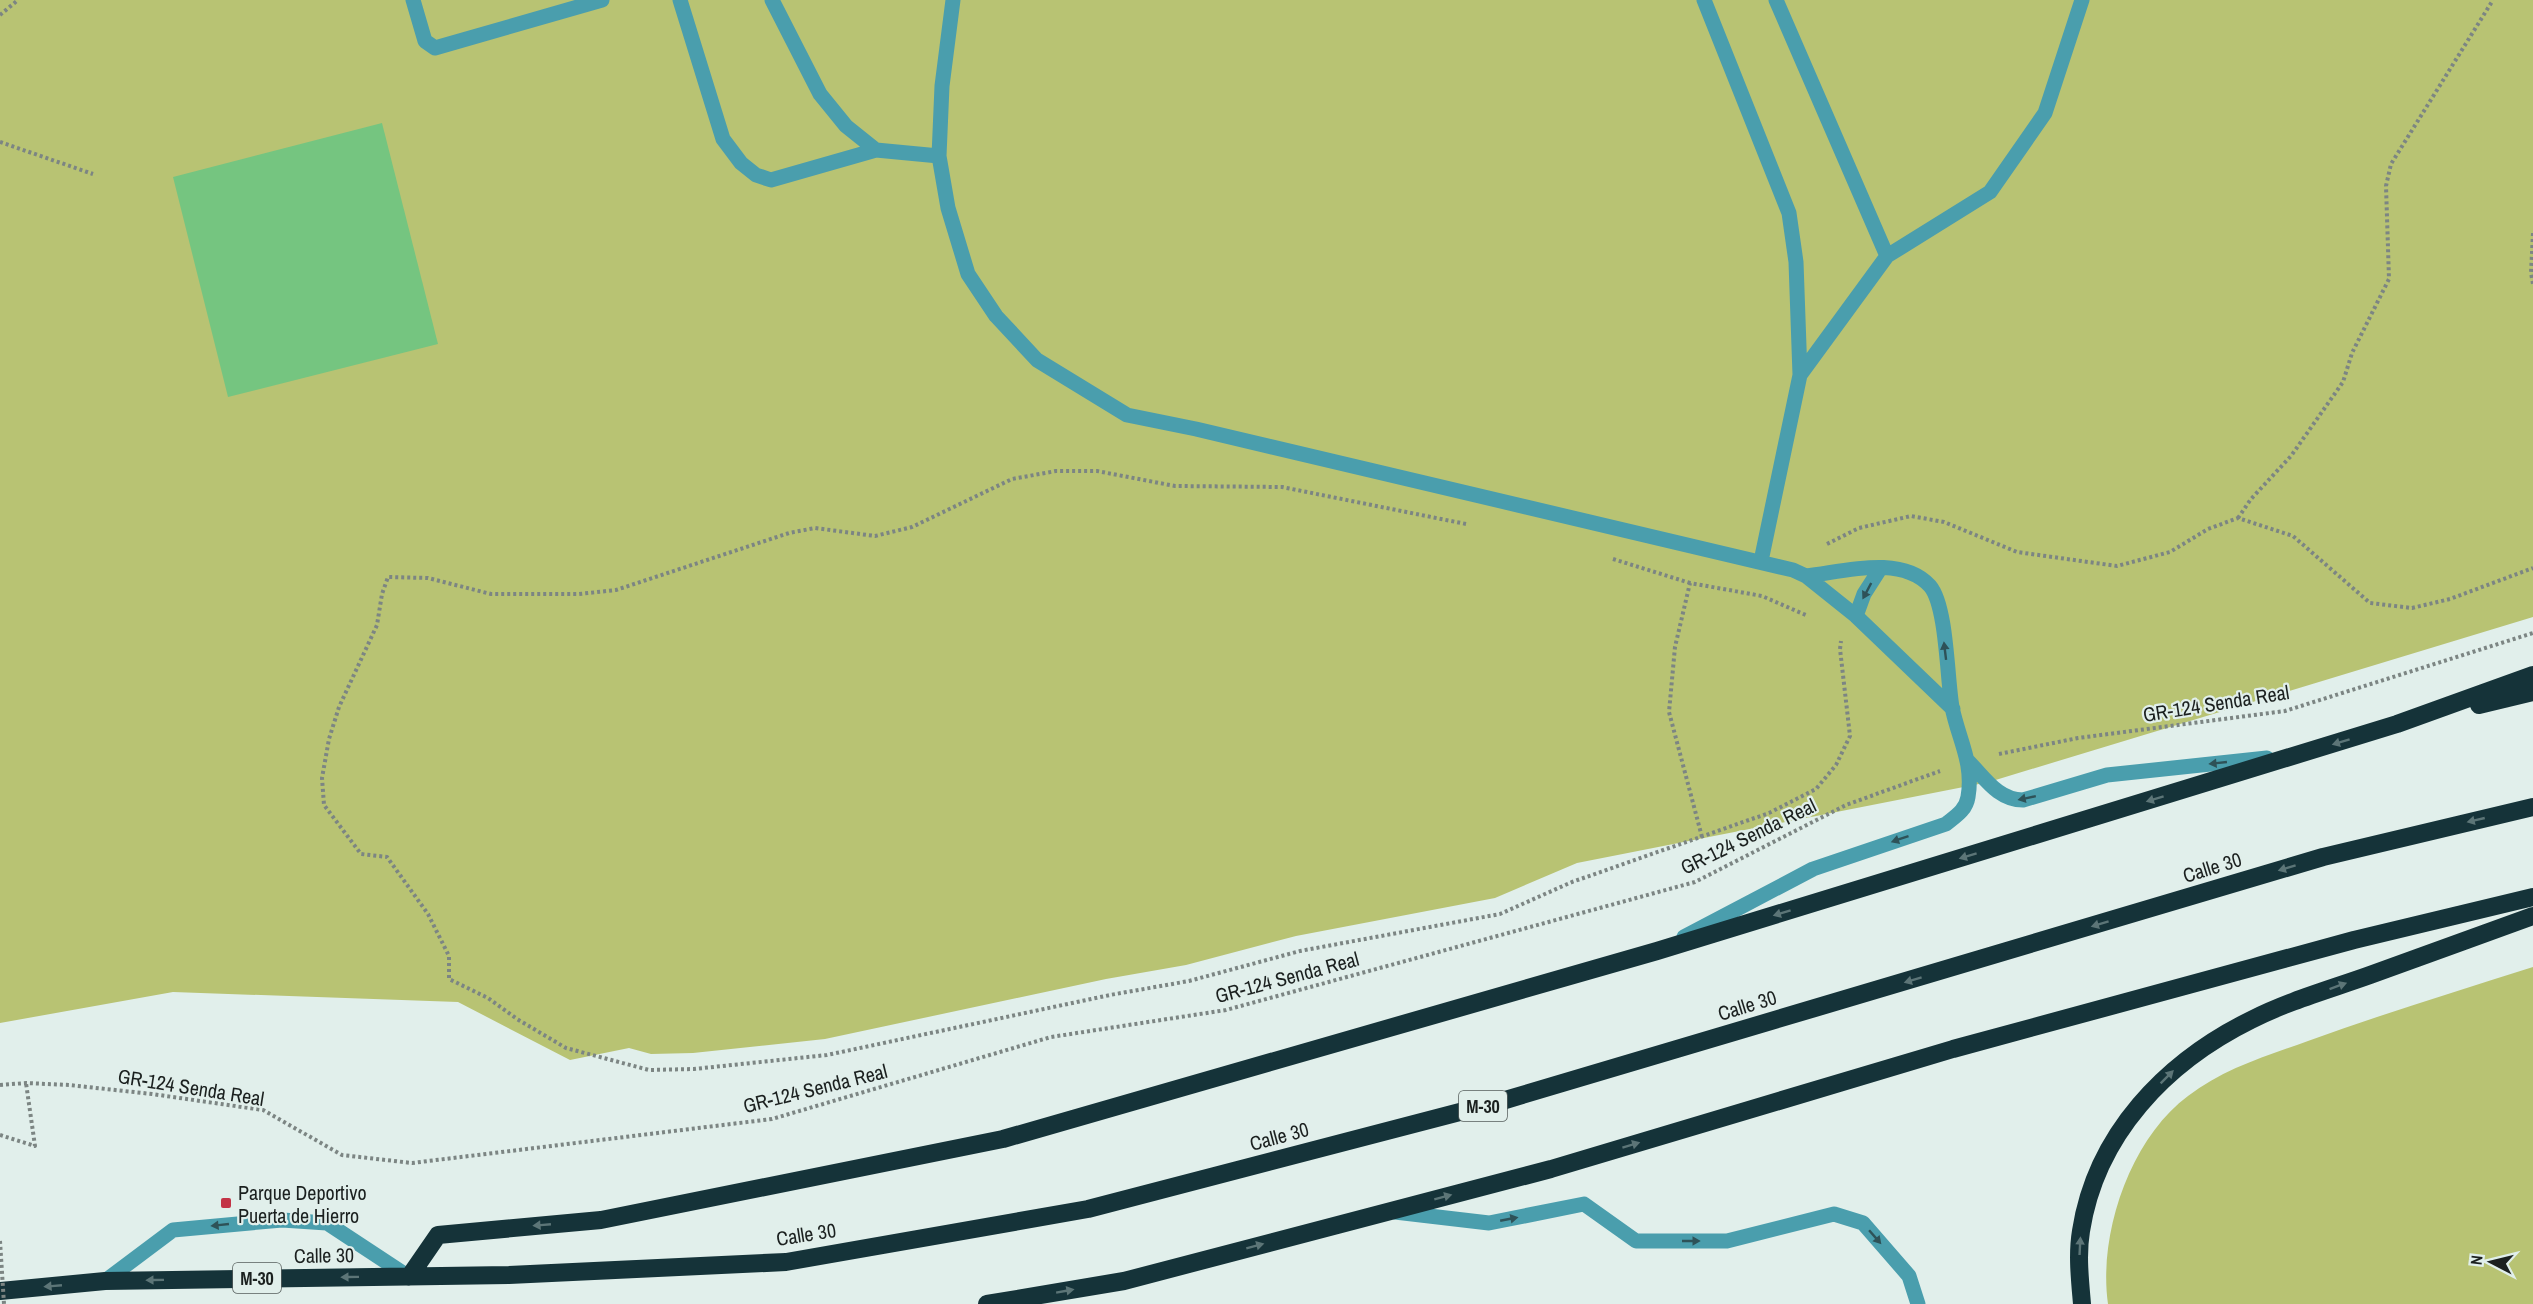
<svg xmlns="http://www.w3.org/2000/svg" width="2533" height="1304" font-family="'Archivo Narrow',sans-serif">
<rect width="100%" height="100%" fill="#e1efeb"/>
<path fill="#b8c373" d="M0,0h2533v617l-544,165 -412,81 -82,35 -199,38 -110,29 -80,14 -281,60 -132,14 -42,1 -22,-6 -59,12 -112,-58 -285,-10 -173,31z
M2533,967v337h-425c-10,-70 22,-165 80,-208 35,-27 78,-40 120,-55 74,-27 150,-50 225,-74z"/>
<path fill="#75c580" d="M382,123l56,221 -210,53 -55,-220z"/>
<g fill="none" stroke-linecap="round" stroke-linejoin="round">
<path stroke="#7c8583" stroke-width="4" stroke-dasharray="3 3" stroke-linecap="butt" d="M0,15l18,-15
M0,142l93,32
M2533,233l-2,40 2,11
M2238,518l13,-19 40,-43 52,-74 9,-29 37,-74 -3,-93 5,-22 102,-164
M1466,524l-184,-37 -107,-1 -78,-15h-41l-44,8 -100,48 -37,9 -60,-8 -26,5 -173,57 -37,4h-88l-63,-16 -40,-1 -6,17 -5,31 -38,82 -10,32 -7,39 2,27 37,49 26,3 41,57 21,42v23l39,19 29,21 49,29 83,22 45,-1 133,-14 283,-60 79,-14 111,-30 200,-37 72,-32 197,-69 47,-24 20,-24 14,-29 -10,-87 1,-8
M1827,544l32,-16 52,-12 33,6 73,30 100,14 53,-14 38,-23 30,-11 55,18 77,67 42,5 38,-9 83,-31
M1613,559l77,24
M1999,754l79,-16 207,-27 248,-78
M1702,837l-33,-125 6,-65 15,-64 72,13 46,20
M0,1085l26,-2 43,2 83,9 111,16 79,45 70,8 360,-44 279,-82 175,-27 469,-128 151,-77 94,-34
M0,1135l35,11 -9,-63"/>
<path stroke="#4a9ead" stroke-width="15" d="M413,0l12,41 10,7 167,-48
M680,0l43,139 18,24 15,12 15,5 105,-30 63,6
M772,0l48,94 26,32 30,24
M953,0l-11,86 -3,70 9,52 20,66 28,42 41,44 90,55 69,14 597,141 13,6 50,40 97,93
M1704,0l85,213 7,49 4,113
M1776,0l111,256
M1761,561l39,-186 87,-119 103,-64 55,-79 37,-113
M1856,616l8,-22 16,-25
M1968,761c17,17 30,39 55,39l84,-25 160,-17
M1684,937l129,-68 133,-45c10,-8 20,-14 22,-27 6,-34 -10,-59 -16,-90 -5,-28 -5,-101 -22,-121 -29,-32 -87,-14 -124,-10
M1395,1212l94,11 95,-19 52,37h91l107,-27 29,9 46,53 9,28
M105,1281l68,-51 109,-10 45,3 82,54"/>
<path stroke="#153339" stroke-width="18" d="M2479,705l54,-13
M409,1277l29,-42 163,-15 402,-81 654,-188 740,-227 136,-49
M0,1291l105,-10 404,-6 277,-13 302,-53 414,-108 821,-244 210,-50
M987,1304l137,-23 427,-112 402,-120 401,-109 179,-43
M2082,1304c-2,-24 -5,-49 -1,-73 15,-97 85,-169 170,-211 37,-19 80,-31 119,-45 54,-20 109,-39 163,-59"/>
<path stroke="#7c8583" stroke-width="4" stroke-dasharray="3 3" stroke-linecap="butt" d="M0,1241l4,63"/>
</g>
<defs><path id="oneway-solid" d="M-6-.8H1V-3.2L6.5 0L1 3.2V.8H-6Z" transform="scale(1.5)"/></defs>
<g fill="#2e5258">
<use href="#oneway-solid" transform="translate(1867 591) rotate(118)"/>
<use href="#oneway-solid" transform="translate(1945 651) rotate(-97)"/>
<use href="#oneway-solid" transform="translate(2218 763) rotate(174)"/>
<use href="#oneway-solid" transform="translate(2027 798) rotate(168)"/>
<use href="#oneway-solid" transform="translate(1900 839) rotate(161)"/>
<use href="#oneway-solid" transform="translate(1509 1219) rotate(-11)"/>
<use href="#oneway-solid" transform="translate(220 1225) rotate(174)"/>
<use href="#oneway-solid" transform="translate(1875 1237) rotate(49)"/>
<use href="#oneway-solid" transform="translate(1691 1241)"/>
</g>
<g fill="#5c7577">
<use href="#oneway-solid" transform="translate(2341 742) rotate(163)"/>
<use href="#oneway-solid" transform="translate(2155 799) rotate(163)"/>
<use href="#oneway-solid" transform="translate(2476 820) rotate(167)"/>
<use href="#oneway-solid" transform="translate(1968 856) rotate(163)"/>
<use href="#oneway-solid" transform="translate(2287 868) rotate(163)"/>
<use href="#oneway-solid" transform="translate(1782 913) rotate(163)"/>
<use href="#oneway-solid" transform="translate(2100 924) rotate(163)"/>
<use href="#oneway-solid" transform="translate(1913 980) rotate(163)"/>
<use href="#oneway-solid" transform="translate(2338 986) rotate(-20)"/>
<use href="#oneway-solid" transform="translate(2167 1077) rotate(-45)"/>
<use href="#oneway-solid" transform="translate(1631 1145) rotate(-17)"/>
<use href="#oneway-solid" transform="translate(1443 1197) rotate(-15)"/>
<use href="#oneway-solid" transform="translate(542 1225) rotate(175)"/>
<use href="#oneway-solid" transform="translate(1255 1246) rotate(-15)"/>
<use href="#oneway-solid" transform="translate(2080 1246) rotate(-87)"/>
<use href="#oneway-solid" transform="translate(350 1277) rotate(179)"/>
<use href="#oneway-solid" transform="translate(155 1280) rotate(179)"/>
<use href="#oneway-solid" transform="translate(53 1286) rotate(175)"/>
<use href="#oneway-solid" transform="translate(1065 1291) rotate(-10)"/>
</g>
<rect fill="#c33346" stroke="#e1efeb" stroke-width="2" x="220" y="1197" width="12" height="12" rx="3"/>
<g text-anchor="middle" dominant-baseline="central" stroke-width="4.5" stroke-linejoin="round" paint-order="stroke">
<g fill="#e1efeb" stroke="#565e5c" stroke-width="1.5">
<rect x="1459" y="1091" width="48" height="30" rx="4.5"/>
<rect x="233" y="1263" width="48" height="30" rx="4.5"/>
</g>
<g font-size="18" font-weight="bold" fill="#1b201f">
<text x="1483" y="1106">M-30</text>
<text x="257" y="1278">M-30</text>
</g>
<g font-size="20" fill="#1b201f" stroke="#e1efeb">
<text transform="translate(2216 703) rotate(-9)">GR-124 Senda Real</text>
<text transform="translate(1748 836) rotate(-26)">GR-124 Senda Real</text>
<text transform="translate(2212 867) rotate(-17)">Calle 30</text>
<text transform="translate(1287 977) rotate(-15)">GR-124 Senda Real</text>
<text transform="translate(1747 1005) rotate(-17)">Calle 30</text>
<text transform="translate(191 1087) rotate(9)">GR-124 Senda Real</text>
<text transform="translate(815 1088) rotate(-14)">GR-124 Senda Real</text>
<text transform="translate(1279 1136) rotate(-15)">Calle 30</text>
<text transform="translate(806 1234) rotate(-9)">Calle 30</text>
<text transform="translate(324 1255) rotate(-1)">Calle 30</text>
</g>
<g font-size="20" fill="#1b201f" stroke="#e1efeb" text-anchor="start">
<text x="238" y="1192">Parque Deportivo<tspan x="238" dy="23">Puerta de Hierro</tspan></text>
</g>
</g>
<g transform="translate(2491 1262) rotate(277)" stroke="#e1efeb" stroke-width="4.5" paint-order="stroke">
<path d="M0-4.5L10 22L0 15L-10 22Z" fill="#1b201f"/>
<text y="-9" font-size="16" font-weight="bold" text-anchor="middle" fill="#1b201f">N</text>
</g>
</svg>
